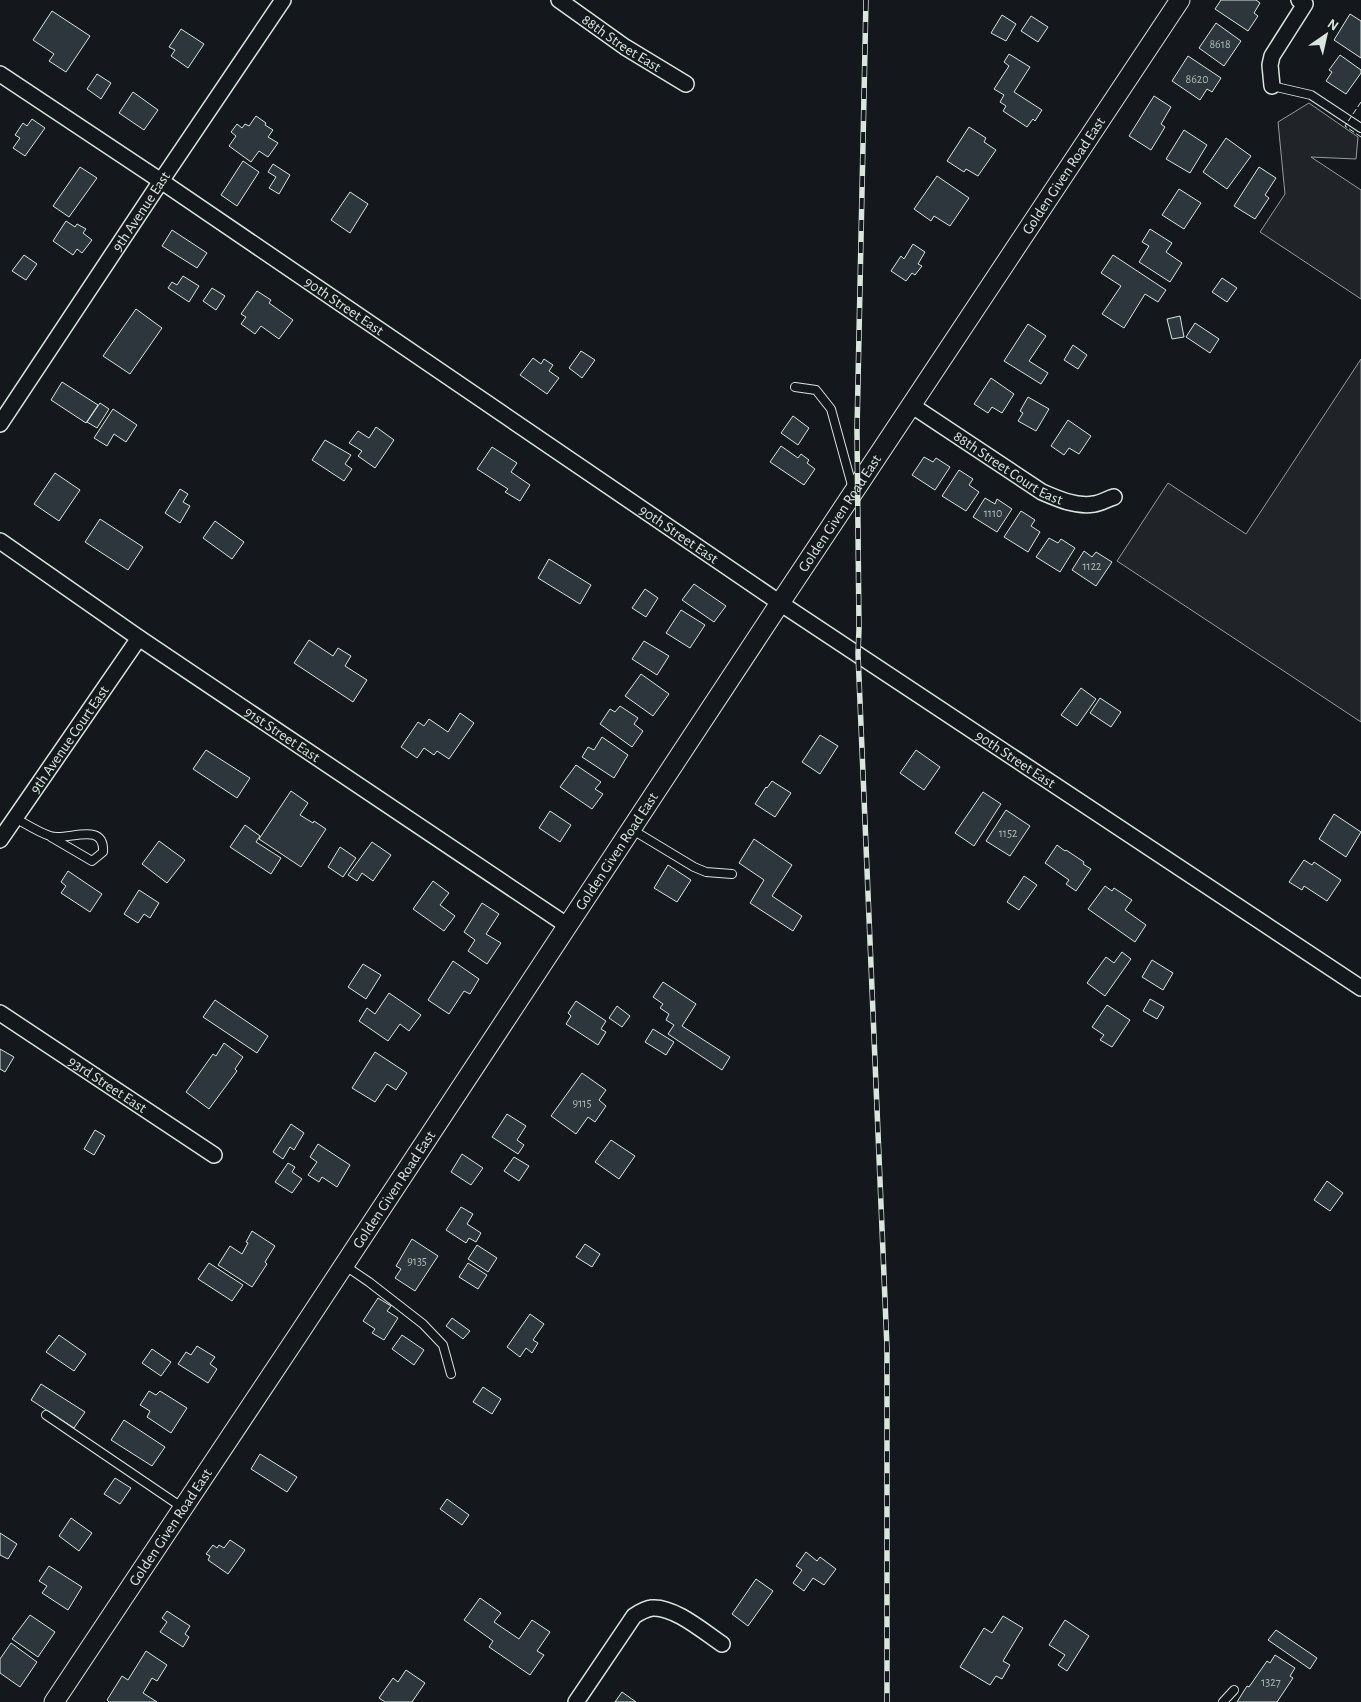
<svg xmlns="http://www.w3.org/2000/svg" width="1361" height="1702" font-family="'Alegreya Sans',sans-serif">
<rect width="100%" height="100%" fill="#14181c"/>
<path fill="#202428" stroke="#939e99" d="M1309,103l49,34 -2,22 -45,-2 50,33v109l-101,-67 25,-38 -7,-72z
M1361,359v363l-244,-161 51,-78 78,51z"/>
<path fill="#2c363c" stroke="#d8e6dc" d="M1221,0h35l4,3 -6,10 4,3 -10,15 -33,-22z
M52,11l38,25 -24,36 -17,-11 5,-7 -21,-14z
M1350,14l11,7v37l-27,-18z
M1002,15l14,9 -10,17 -15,-8z
M1031,16l17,11 -10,15 -17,-11z
M1216,23l25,18 -17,25 -25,-18z
M181,29l23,15 -16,24 -17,-12 4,-6 -6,-3z
M1009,54l21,13 -16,25 28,18 -7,11 -2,-2 -6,8 -24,-16 3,-5 -6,-4 4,-7 -10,-6 15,-23 -5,-4z
M1340,55l21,15v3l-15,21 -20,-13 6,-9 -3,-2z
M1188,56l33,22 -9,14 -5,-3 -7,11 -28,-19z
M97,74l14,9 -10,16 -14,-10z
M133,92l25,18 -14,20 -25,-17z
M1154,96l17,11 -10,17 4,3 -14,23 -22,-14z
M256,116l10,7 -1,2 8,5 -5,7 10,6 -10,14 -9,-6 -8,11 -22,-16 7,-10 -5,-4 6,-8 5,4 3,-4 4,2z
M32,119l13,9 -20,28 -12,-8 7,-10 -5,-3 8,-12 4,3z
M969,127l17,11 -2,4 12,8 -18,26 -12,-7 -2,3 -17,-11z
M1184,130l23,15 -17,28 -24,-14z
M1226,138l25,18 -24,33 -24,-17z
M243,161l16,11 -22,34 -16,-11z
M273,164l17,11 -11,19 -10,-6 7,-11 -8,-5z
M80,167l17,11 -28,39 -16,-11z
M1259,167l17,11 -11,17 4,3 -14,21 -21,-13z
M937,176l32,22 -19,28 -16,-10 -3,5 -17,-12z
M1179,189l22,14 -17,26 -22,-14z
M350,192l18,12 -18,29 -19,-13z
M66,221l9,6 2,-3 9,5 -3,4 9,7 -10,13 -5,-4 -4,6 -20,-14z
M1150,229l22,14 -6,9 16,11 -12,19 -31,-20 10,-16 -7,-4z
M172,230l35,23 -10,15 -35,-22z
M913,244l12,8 -7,12 4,2 -7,9 -3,-2 -6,8 -15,-10 10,-15 3,3z
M24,255l13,9 -11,16 -14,-9z
M1113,255l53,35 -8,12 -13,-8 -21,34 -22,-14 19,-28 -20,-13z
M183,276l16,10 -10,16 -21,-14 4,-6 5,3z
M1222,278l15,10 -10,14 -15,-10z
M212,288l13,8 -9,14 -13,-9z
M257,291l14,9 -2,3 24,17 -14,19 -18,-13 -6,8 -14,-10 5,-7 -5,-3z
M136,309l26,19 -32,46 -27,-18z
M1180,316l4,21 -12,2 -5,-20z
M1195,323l24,16 -9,14 -24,-16z
M1028,324l18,12 -17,25 19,12 -7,11 -37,-23z
M1073,345l14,10 -9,14 -14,-9z
M581,351l14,9 -13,18 -13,-10z
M533,358l8,6 3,-5 9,6 -4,6 10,7 -12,16 -27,-19z
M991,378l23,16 -12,19 -10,-6 -4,6 -14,-9z
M62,382l36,23 -12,18 -35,-23z
M1028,397l21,12 -13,22 -18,-10 5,-8 -3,-2z
M100,403l9,6 -12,19 -10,-6z
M113,409l24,16 -11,17 -12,-8 -7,12 -13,-8z
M793,416l16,12 -11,17 -17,-12z
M1068,420l23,16 -12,18 -10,-6 -5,7 -13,-9z
M376,427l18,13 -19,28 -17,-12 4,-5 -13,-8 9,-12 11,7z
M325,440l26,15 -6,9 7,5 -8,12 -32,-21z
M781,446l17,12 3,-4 8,6 -2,3 8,6 -11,16 -34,-23z
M492,447l25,16 -6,9 19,13 -10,16 -15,-9 3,-3 -31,-20z
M924,457l9,5 3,-4 14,9 -15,23 -23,-15z
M959,470l14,9 -4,6 10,7 -13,19 -24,-15z
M55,473l25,17 -21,31 -25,-17z
M180,489l8,5 -5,8 7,4 -10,17 -15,-10z
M985,498l10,6 2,-5 15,10 -15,23 -24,-15z
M1021,511l14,9 -4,6 9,6 -12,20 -24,-15z
M100,519l43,28 -15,23 -43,-28z
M215,521l29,21 -12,17 -29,-21z
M1049,538l9,5 3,-4 14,9 -15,24 -24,-15z
M1084,551l8,6 4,-5 16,10 -16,24 -24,-16z
M549,559l42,26 -11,19 -42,-26z
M694,584l32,22 -12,16 -32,-22z
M645,589l13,9 -12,19 -14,-9z
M681,610l24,15 -15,23 -24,-15z
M309,640l24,16 5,-8 13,8 -6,10 22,14 -14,22 -59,-39z
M644,641l25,15 -12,19 -25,-16z
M641,674l28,20 -16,22 -28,-20z
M1081,688l15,11 -19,27 -16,-11z
M1100,698l21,14 -10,15 -21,-14z
M620,706l18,12 -4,6 9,7 -11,16 -32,-23 10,-15 5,3z
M460,713l14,10 -25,36 -12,-8 -3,4 -10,-7 -7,10 -16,-11 17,-25 6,4 5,-7 19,13z
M820,735l18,11 -18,28 -18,-12z
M602,737l26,18 -14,23 -32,-21 6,-10 6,3z
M206,750l44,28 -13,20 -44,-29z
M916,750l24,17 -16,23 -24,-17z
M576,765l25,17 -6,7 8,5 -11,15 -32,-22z
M772,781l19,12 -16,24 -20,-13 11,-17 1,1z
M291,791l17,12 -8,12 13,8 1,-2 12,8 -25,38 -42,-28z
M983,792l18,12 -27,42 -19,-13z
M1006,810l24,16 -20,30 -24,-15z
M550,811l21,14 -11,17 -21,-14z
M1334,814l27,18 -15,25 -27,-18z
M245,825l15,11 -4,6 25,16 -10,16 -41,-27z
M754,839l38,26 -20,31 30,20 -9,15 -43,-28 14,-23 -25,-17z
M159,841l26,19 -18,23 -25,-19z
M372,842l19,13 -18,26 -11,-8 -5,8 -9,-6z
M1057,845l8,6 1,-1 18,12 -1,2 8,5 -15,22 -10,-7 3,-4 -24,-17z
M340,847l16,11 -13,19 -15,-10z
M1304,860l8,5 2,-3 27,18 -14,21 -23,-15 -2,4 -13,-8z
M668,865l23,15 -14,22 -23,-14z
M68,871l34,23 -12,18 -29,-19 5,-7 -5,-4z
M1024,876l13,9 -18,25 -12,-8z
M433,881l16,12 -9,12 15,11 -11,15 -31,-22z
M1105,886l7,5 2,-3 18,12 -7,10 21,15 -11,17 -47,-33z
M139,890l20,13 -9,15 -6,-4 -6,9 -14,-9z
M482,903l17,11 -13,20 15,9 -14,21 -19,-13 7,-11 -11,-8z
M1122,952l9,7 -26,37 -18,-13 19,-26 8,6z
M1152,960l21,13 -10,17 -21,-13z
M453,961l26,18 -9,15 -6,-3 -15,23 -21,-14z
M363,964l18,11 -15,24 -18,-12z
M663,982l33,22 -14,22 48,31 -8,13 -54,-36 6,-9 -8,-5 3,-6 -9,-6 3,-4 -10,-7z
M389,993l32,22 -12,16 -9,-7 -12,17 -29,-20 8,-13 8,6z
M1150,999l14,8 -7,12 -14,-8z
M215,1000l53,36 -11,17 -54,-36z
M576,1001l30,20 -5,8 5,3 -8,13 -32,-21 5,-8 -3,-3z
M1107,1005l23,15 -18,27 -12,-7 4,-5 -12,-8z
M617,1006l13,10 -8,11 -13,-9z
M653,1029l21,13 -8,13 -21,-13z
M224,1043l19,14 -8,12 2,2 -28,38 -23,-17 27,-38 3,2z
M0,1049l14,8 -9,15 -5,-3z
M375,1052l32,21 -11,17 -9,-6 -12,18 -23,-14z
M582,1073l24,17 -7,10 7,6 -11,16 -7,-5 -12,17 -25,-18z
M507,1114l19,12 -9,14 7,5 -6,9 -26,-17z
M291,1124l13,9 -10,17 -4,-3 -7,12 -10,-7z
M95,1130l10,6 -11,19 -10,-6z
M611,1140l24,16 -16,23 -24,-17z
M318,1144l32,21 -13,22 -15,-10 -3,5 -11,-7 9,-13 -7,-5z
M462,1154l21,14 -12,17 -20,-13z
M514,1157l15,9 -10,15 -15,-10z
M288,1163l7,4 -3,5 10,7 -10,14 -17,-11z
M1327,1181l16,12 -13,18 -16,-11z
M461,1207l12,7 -6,10 14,9 -5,9 -7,-4 -3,5 -20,-13z
M252,1231l23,15 -10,16 2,2 -15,23 -34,-22 12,-19 12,8 6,-11 -2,-1z
M412,1239l26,17 -23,35 -20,-13 6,-9 -5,-3z
M585,1244l15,10 -8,13 -16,-10z
M477,1245l20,13 -9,14 -20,-13z
M209,1263l34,22 -11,16 -34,-22z
M468,1263l19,12 -9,14 -19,-12z
M378,1298l13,8 -4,5 11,7 -14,22 -12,-7 3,-4 -12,-8z
M530,1314l14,10 -11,16 5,3 -6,10 -6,-5 -6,9 -13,-10z
M452,1318l18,13 -7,8 -17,-13z
M59,1335l27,19 -12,17 -28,-19z
M402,1335l22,15 -10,15 -22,-16z
M197,1346l18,11 -5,7 7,5 -9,14 -30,-19 8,-12 5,3z
M152,1349l19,13 -10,14 -19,-13z
M41,1384l44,28 -11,16 -43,-28z
M483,1387l18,12 -9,15 -19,-12z
M149,1391l7,4 4,-4 27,17 -16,25 -24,-16 3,-6 -10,-6z
M124,1420l41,27 -13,19 -41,-26z
M260,1454l37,23 -10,15 -36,-23z
M115,1478l16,10 -11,16 -16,-10z
M447,1499l22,16 -7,10 -22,-16z
M71,1518l21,15 -13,18 -20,-15z
M0,1533l17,11 -9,15 -8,-4z
M230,1540l15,10 -17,24 -20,-14 2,-4 -4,-2 7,-9 4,3 2,-3 5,3z
M806,1552l11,9 3,-4 16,12 -12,16 -11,-7 -9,13 -11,-8 9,-13 -6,-4z
M49,1566l33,21 -14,23 -26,-17 5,-7 -8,-5z
M756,1579l17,12 -25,35 -16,-12z
M480,1598l21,15 -7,9 25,17 13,-19 18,12 -13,19 7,4 -14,20 -41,-28 4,-6 -29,-21z
M167,1611l23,15 -5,8 4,3 -6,10 -23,-15 7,-10 -5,-4z
M30,1615l25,17 -17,25 -26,-18z
M1003,1616l20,12 -20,33 7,4 -8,14 -6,-3 -6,9 -30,-18 24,-39 8,5z
M1065,1620l24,16 -22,35 -9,-6 7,-10 -16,-10z
M1276,1630l41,28 -7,11 -42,-29z
M11,1643l26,19 -17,25 -20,-14v-14z
M146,1651l21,14 -10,16 -5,-3 -9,15 14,9h-48l-2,-2 15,-24 6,4z
M1275,1655l20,13 -5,8 3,2 -16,24h-40l10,-16 2,1 18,-26 3,2z
M406,1670l19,13 -13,19h-27l-6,-4 14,-20 5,4z
M622,1692l14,10h-21z"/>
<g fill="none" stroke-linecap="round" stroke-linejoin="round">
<defs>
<path id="service" d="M1272,86l39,9 50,33
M795,387l21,3 15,19 22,80
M15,818c11,6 23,14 35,18 16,6 55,-16 53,16l-11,9 -41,-24
M631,829l63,38 12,5 26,2
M344,1265l25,17 54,42 20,21 8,29
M46,1415l137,93
M1223,1702l11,-12"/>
<g id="minor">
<path id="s1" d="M559,0l66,47 61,37"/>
<path id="s2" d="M0,74l161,107 619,422 581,385"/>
<path d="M1272,86l-2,-21 2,-9 33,-52 -6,-4"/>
<path id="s3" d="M911,405l131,87c16,7 34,15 52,12 7,-1 13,-5 20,-7"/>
<path id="s4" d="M0,424l161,-243 122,-181"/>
<path id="s5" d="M0,541l139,97 429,288"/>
<path id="s6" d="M0,840l139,-202"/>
<path id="s7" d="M0,1013l214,142"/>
<path d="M576,1702l58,-86c6,-4 11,-7 18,-8 22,-2 52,24 70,36"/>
</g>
<g id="tertiary">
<path id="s8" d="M54,1702l246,-370 480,-729 400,-603"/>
</g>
</defs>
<use href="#service" stroke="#d8e6dc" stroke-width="10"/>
<use href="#minor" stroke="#d8e6dc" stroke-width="18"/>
<use href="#tertiary" stroke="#d8e6dc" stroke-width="21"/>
<use href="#service" stroke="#14181c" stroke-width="8"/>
<use href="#minor" stroke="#14181c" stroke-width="15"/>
<use href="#tertiary" stroke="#14181c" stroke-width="19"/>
<defs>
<path id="rail" d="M866,0l-9,430 2,199 -1,25 29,694v354"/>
</defs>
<use href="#rail" stroke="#d8e6dc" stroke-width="5.5"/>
<use href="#rail" stroke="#14181c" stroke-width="4" stroke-dasharray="11" stroke-linecap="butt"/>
<path stroke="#d8e6dc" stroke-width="1" stroke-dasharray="6 2.5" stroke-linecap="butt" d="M1361,102l-16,24 16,11"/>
</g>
<g text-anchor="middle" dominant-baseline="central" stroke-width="4" stroke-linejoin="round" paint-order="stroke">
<g font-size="12" fill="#adbab4">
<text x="1220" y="44">8618</text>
<text x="1197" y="79">8620</text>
<text x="993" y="513">1110</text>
<text x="1092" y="566">1122</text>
<text x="1008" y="833">1152</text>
<text x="582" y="1103">9115</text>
<text x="417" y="1261">9135</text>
<text x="1271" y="1682">1327</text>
</g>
<g font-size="15" fill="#d8e6dc" stroke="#14181c">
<text stroke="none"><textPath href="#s1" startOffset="76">88th Street East</textPath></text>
<text stroke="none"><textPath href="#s8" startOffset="1830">Golden Given Road East</textPath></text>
<text stroke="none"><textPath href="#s4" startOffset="255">9th Avenue East</textPath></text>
<text stroke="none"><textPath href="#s2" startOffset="415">90th Street East</textPath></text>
<text stroke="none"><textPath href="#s3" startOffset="116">88th Street Court East</textPath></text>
<text stroke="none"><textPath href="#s8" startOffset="1425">Golden Given Road East</textPath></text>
<text stroke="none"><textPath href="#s2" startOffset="820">90th Street East</textPath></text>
<text stroke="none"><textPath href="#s5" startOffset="342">91st Street East</textPath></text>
<text stroke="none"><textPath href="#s6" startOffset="122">9th Avenue Court East</textPath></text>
<text stroke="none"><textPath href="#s2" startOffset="1225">90th Street East</textPath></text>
<text stroke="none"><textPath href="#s8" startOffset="1020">Golden Given Road East</textPath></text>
<text stroke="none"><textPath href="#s7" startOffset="129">93rd Street East</textPath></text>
<text stroke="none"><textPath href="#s8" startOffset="615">Golden Given Road East</textPath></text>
<text stroke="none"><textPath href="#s8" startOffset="210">Golden Given Road East</textPath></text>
</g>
</g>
<g transform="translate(1326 35) rotate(34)" stroke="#14181c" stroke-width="4" paint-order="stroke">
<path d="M0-4L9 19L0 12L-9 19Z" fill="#d8e6dc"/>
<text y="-8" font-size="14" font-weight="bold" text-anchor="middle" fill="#d8e6dc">N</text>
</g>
</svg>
